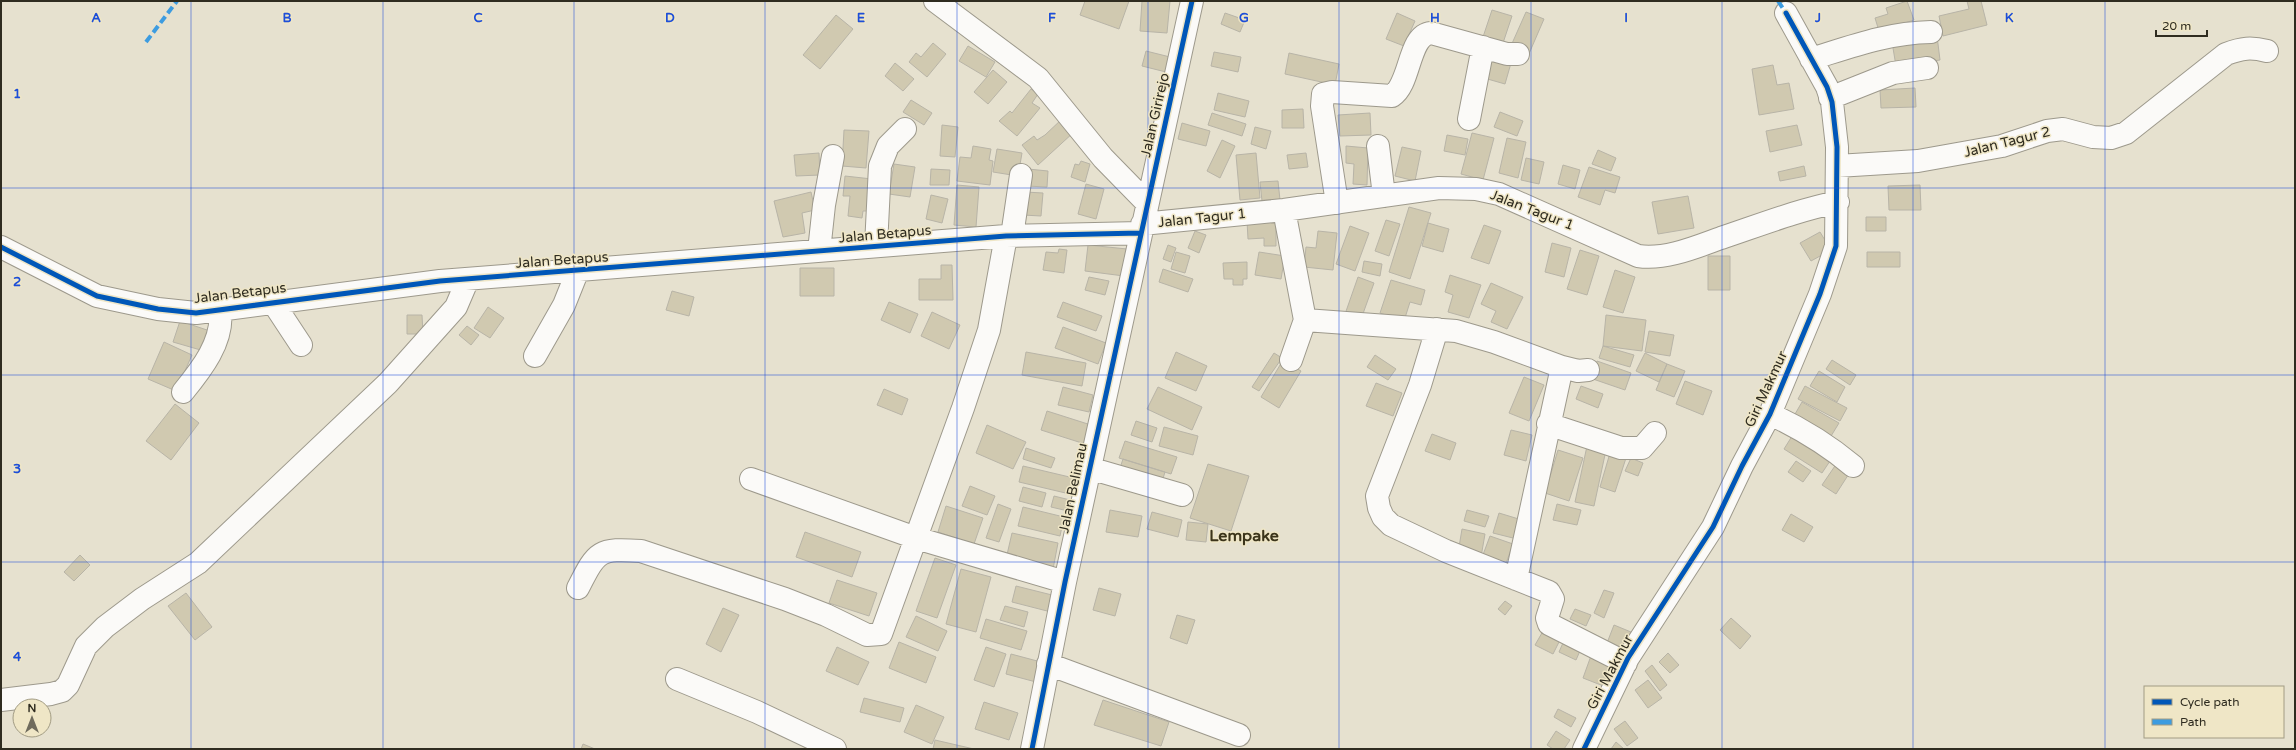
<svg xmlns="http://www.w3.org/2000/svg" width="2296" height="750" font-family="'Varela Round',sans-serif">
<rect width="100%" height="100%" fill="#e6e1cf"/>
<path fill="#d0c9b0" stroke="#b8b4a7" d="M1085,1h44l-10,28 -39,-14z
M1142,1h28l-3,32 -27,-2z
M1907,1l7,19 -35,11 -4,-13 13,-4 -2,-6z
M1967,1h14l6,24 -44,11 -4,-20 30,-7z
M1492,10l20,6 -10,30 -20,-6z
M1526,12l18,7 -16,37 -18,-8z
M1225,13l20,7 -5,12 -19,-8z
M1397,13l18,8 -11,25 -18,-7z
M836,15l17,14 -33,40 -17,-14z
M1937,36l3,24 -44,6 -4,-24z
M933,43l13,11 -19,23 -18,-15 7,-9 5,4z
M968,46l27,16 -9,15 -27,-16z
M1146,51l24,6 -4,15 -24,-6z
M1214,52l27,5 -3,15 -27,-6z
M1289,53l50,11 -4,21 -50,-11z
M1490,56l21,7 -6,21 -21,-6z
M895,63l19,16 -11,12 -18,-15z
M1773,65l4,20 12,-2 5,26 -35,6 -7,-46z
M993,70l14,12 -19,22 -14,-12z
M1915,88l1,19 -35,1 -1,-18z
M1031,89l7,5 -6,9 8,5 -23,28 -18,-15 11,-10 2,2z
M1218,93l31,8 -4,16 -31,-7z
M911,100l21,13 -8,12 -21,-13z
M1303,109l1,19h-22v-18z
M1500,112l23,9 -6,15 -23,-9z
M1212,113l34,11 -4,12 -34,-11z
M1370,113l1,22 -31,1 -2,-21z
M1062,119l12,13 -36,33 -16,-20 12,-9 3,4 8,-5z
M1182,123l28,8 -4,15 -28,-7z
M942,125l16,2 -3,30 -15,-1z
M1797,125l5,20 -32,7 -4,-21z
M1255,127l16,4 -5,18 -15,-5z
M844,130l25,1 -3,37 -24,-2z
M1472,133l22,5 -11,42 -22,-6z
M1447,135l21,4 -3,16 -21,-4z
M1507,138l19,4 -8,36 -19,-5z
M1222,140l13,6 -15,32 -13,-7z
M973,146l18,3 -2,11 4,1 -3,24 -33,-4 3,-24 11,1z
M1346,146l22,2 -1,37 -14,-1 1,-20 -8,-1z
M1402,147l19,4 -6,30 -20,-5z
M997,149l25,4 -4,23 -25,-4z
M1598,150l18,8 -5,13 -19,-7z
M819,153l1,22 -24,1 -2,-21z
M1256,153l4,45 -20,2 -4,-45z
M1306,153l2,14 -19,2 -2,-14z
M1526,158l18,4 -5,22 -18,-4z
M1081,161l9,3 -5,18 -14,-5 4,-13 4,1z
M894,164l21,3 -5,30 -21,-3z
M1563,165l17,5 -5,19 -17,-5z
M1804,166l2,10 -26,5 -2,-9z
M1589,167l31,10 -5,16 -10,-3 -5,15 -22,-8z
M931,169l19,1 -1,15h-19z
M1028,169l20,2 -1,16 -21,-1z
M845,176l27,3 -4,32h-5l-1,7 -14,-2 2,-20h-7z
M1278,181l2,19 -18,1 -2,-19z
M1086,184l18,5 -8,30 -18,-5z
M957,185l22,2 -3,40 -22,-2z
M1920,185l1,25h-32l-1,-24z
M811,192l4,18 -13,3 3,20 -22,4 -9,-36z
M1025,192l18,1 -2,23 -18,-1z
M931,195l17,4 -6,24 -16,-4z
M1688,196l6,32 -36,6 -6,-32z
M1409,207l22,6 -21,66 -21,-7z
M1866,217h20v14h-20z
M1386,220l14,4 -11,32 -14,-5z
M1247,221h29v25h-12v-8l-16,1z
M1428,223l21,6 -6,23 -21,-6z
M1484,225l17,6 -12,33 -18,-6z
M1350,226l19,7 -14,38 -19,-7z
M1195,231l11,4 -7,18 -11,-5z
M1318,231l19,2 -4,37 -29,-3 2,-20 10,1z
M1820,232l11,18 -20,11 -11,-18z
M1552,243l19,5 -7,29 -19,-5z
M1088,245l39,4 -3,27 -39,-5z
M1168,245l8,3 -5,14 -8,-3z
M1059,249l8,1 -3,23 -21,-3 3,-18 12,1z
M1580,250l19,6 -12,39 -20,-6z
M1176,252l14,4 -5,17 -14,-4z
M1259,252l26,4 -4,23 -26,-4z
M1867,252h33v15h-33z
M1708,256h22v34h-22z
M1364,261l18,3 -2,12 -18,-4z
M1247,262v17h-4v6h-10v-6h-9l-1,-16z
M941,265h11l1,35h-34v-21h22z
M800,268h34v28h-34z
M1163,269l30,10 -5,13 -29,-10z
M1615,270l20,7 -12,36 -20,-6z
M1450,275l31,10 -12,33 -21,-6 5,-17 -8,-3z
M1089,277l20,4 -4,14 -20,-5z
M1358,277l16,6 -14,39 -16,-5z
M1391,280l34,10 -4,15 -11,-3 -6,19 -24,-8z
M1491,283l32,14 -16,32 -16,-7 5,-11 -15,-7z
M672,291l22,6 -5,19 -23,-6z
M889,302l29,12 -8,19 -29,-13z
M1063,302l39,14 -6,15 -39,-14z
M488,307l16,11 -14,20 -16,-10z
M932,312l28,13 -11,24 -28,-13z
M407,315h15l1,19h-16z
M1606,315l40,5 -4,31 -39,-5z
M180,321l30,10 -6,20 -31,-9z
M467,326l12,9 -8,10 -12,-10z
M1063,327l43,16 -8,21 -43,-16z
M1649,331l25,4 -4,21 -25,-4z
M164,342l28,13 -16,36 -28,-12z
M1603,346l31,9 -4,12 -31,-9z
M1026,352l60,11 -4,23 -60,-11z
M1176,352l31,14 -11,25 -31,-13z
M1274,353l8,5 -23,33 -7,-4z
M1645,353l22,11 -8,18 -23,-11z
M1375,355l21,14 -8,11 -21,-13z
M1283,360l18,11 -22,37 -18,-11z
M1832,360l24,15 -6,10 -24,-16z
M1597,361l34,12 -6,17 -35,-12z
M1667,364l18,7 -11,26 -18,-7z
M1819,371l26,16 -8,15 -27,-16z
M1524,377l20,8 -15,36 -20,-8z
M1685,381l27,10 -9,24 -27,-11z
M1376,383l26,10 -9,23 -27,-10z
M1581,386l22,8 -5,14 -22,-9z
M1805,386l42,22 -7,13 -42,-22z
M1063,387l30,8 -4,17 -31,-7z
M1158,387l44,20 -10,23 -45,-21z
M884,389l24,10 -6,16 -25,-10z
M1802,402l37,21 -11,18 -37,-20z
M175,404l24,19 -28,37 -25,-19z
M1047,411l44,14 -6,19 -44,-14z
M1136,421l21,7 -5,14 -21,-7z
M987,425l39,17 -13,27 -37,-16z
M1164,427l34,9 -5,19 -34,-9z
M1511,430l21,5 -6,26 -22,-6z
M1794,433l38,25 -10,15 -38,-24z
M1432,434l24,9 -6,17 -25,-9z
M1125,441l52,16 -6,17 -52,-16z
M1587,446l19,4 -12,56 -19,-4z
M1026,448l29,10 -4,10 -28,-9z
M1558,450l25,8 -14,43 -24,-8z
M1610,453l16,5 -11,34 -15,-5z
M1631,458l12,5 -5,13 -13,-5z
M1123,459l42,13 -4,13 -42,-14z
M1839,460l13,9 -16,25 -14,-9z
M1796,461l15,10 -8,11 -15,-10z
M1208,464l41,12 -18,55 -41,-13z
M1023,466l55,13 -4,16 -55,-13z
M970,486l25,10 -8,19 -25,-9z
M1023,487l23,6 -4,14 -23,-6z
M1054,496l16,4 -2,11 -17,-4z
M998,504l13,5 -12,33 -13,-4z
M1557,504l24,6 -4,15 -24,-5z
M946,506l37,12 -9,26 -36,-12z
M1023,507l41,10 -4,19 -42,-10z
M1110,510l32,6 -4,21 -32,-5z
M1467,510l22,6 -4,11 -21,-6z
M1152,512l30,8 -4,17 -31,-8z
M1499,513l23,7 -5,19 -24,-6z
M1791,514l22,13 -9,15 -22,-12z
M1188,522l20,2 -2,18 -20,-2z
M1462,529l23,5 -4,23 -23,-4z
M805,532l56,20 -9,25 -56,-20z
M1012,533l46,10 -5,26 -47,-10z
M1490,536l23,8 -9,25 -23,-9z
M80,555l10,10 -16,16 -10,-9z
M935,558l21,7 -19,53 -21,-7z
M961,569l30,8 -15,55 -30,-8z
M837,580l40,13 -8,23 -40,-13z
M1016,586l40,10 -5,16 -39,-10z
M1099,588l22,6 -6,22 -22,-6z
M1604,590l10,3 -10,25 -10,-5z
M186,593l26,34 -17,13 -27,-34z
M1505,601l7,5 -7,9 -7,-6z
M1005,606l23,6 -4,15 -24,-7z
M723,608l16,7 -18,37 -15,-8z
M1575,609l16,6 -5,11 -16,-7z
M1177,615l18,5 -8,24 -17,-6z
M916,616l31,15 -9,20 -32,-14z
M1731,618l20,18 -11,13 -20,-19z
M986,619l41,12 -6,19 -41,-12z
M1614,625l17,7 -6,17 -18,-6z
M1546,626l17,8 -10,20 -18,-9z
M1566,636l17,8 -7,16 -17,-8z
M899,642l37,15 -10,26 -37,-15z
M837,647l32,15 -11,23 -32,-14z
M986,647l20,7 -12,33 -20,-7z
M1592,653l24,9 -10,25 -23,-9z
M1668,653l11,12 -9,8 -11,-11z
M1011,654l30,8 -5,20 -30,-8z
M1652,665l15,20 -7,6 -15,-20z
M1648,680l14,18 -14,10 -13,-18z
M864,698l40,10 -4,14 -40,-10z
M1103,700l66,22 -8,24 -67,-21z
M984,702l34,11 -9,27 -34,-11z
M916,705l28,12 -12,27 -28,-12z
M1558,709l18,9 -5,9 -17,-10z
M1625,721l13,17 -11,8 -13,-17z
M1556,731l14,9 -6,9h-11l-6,-4z
M935,740l39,9h-41z
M1616,742l8,7h-13z
M583,744l12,5h-14z"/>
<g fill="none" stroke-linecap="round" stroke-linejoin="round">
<defs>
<path id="minor" d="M935,1l103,77 65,80 44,45
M1811,59c42,-13 76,-26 120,-27
M1830,98l63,-25 34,-5
M1469,119l14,-72
M1378,146l6,50
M1837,166l81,-5 84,-15 45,-15 16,-2 30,8 18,1 15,-5 100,-79c16,-6 25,-7 41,-3
M1337,203l-15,-97 1,-12 9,-2 60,4c19,-12 16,-61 39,-63l76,21h11
M1284,210l21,110 -14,40
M1142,224l142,-14 155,-22 37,1 23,5 139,62c28,4 58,-9 83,-18 39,-13 77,-28 117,-36
M1012,236l9,-61
M876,246l4,-80 8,-20 17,-17
M1,247l96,49 61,13 38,4 244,-32 566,-45 134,-3
M819,251l5,-46 9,-49
M272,301l29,44
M1305,320l151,11 38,11 68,25 -46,212
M1437,329l-17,56 -43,111 2,12 4,9 8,8 55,26 103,41 4,7 -6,19 2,6 77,39
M535,356l29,-51 14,-35
M1562,367l16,4 10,-1
M183,392c18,-22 41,-51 37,-81
M1770,414c30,14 58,31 83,52
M1548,424l73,24h21l13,-15
M1089,468l93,27
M751,479l165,59 149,44
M578,588c19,-37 20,-40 63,-37l144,48 41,16 41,20 14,-1 82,-226 26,-78 17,-94
M1048,664l191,71
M677,679l80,33 78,37
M1,700l50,-6 11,-3 6,-6 18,-39 19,-19 37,-28 56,-36 190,-180 68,-76 12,-28
M1032,749l33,-167 127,-581
M1584,749l44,-91 85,-131 29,-61 28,-52 50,-120 16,-48 1,-99 -5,-45 -5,-15 -41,-74"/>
</defs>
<use href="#minor" stroke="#9d998c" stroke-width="24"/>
<use href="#minor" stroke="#fbfaf8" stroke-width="22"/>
<path stroke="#3d9ce0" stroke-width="4" stroke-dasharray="8 4" stroke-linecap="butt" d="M1778,1l8,12
M146,42l31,-41"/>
<defs>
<path id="cycleway" d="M1,247l96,49 61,13 38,4 244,-32 566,-45 134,-3
M1032,749l33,-167 127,-581
M1584,749l44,-91 85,-131 29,-61 28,-52 50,-120 16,-48 1,-99 -5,-45 -5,-15 -41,-74"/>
</defs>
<use href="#cycleway" stroke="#efe6c6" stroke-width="8"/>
<use href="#cycleway" stroke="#0057b8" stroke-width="5"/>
</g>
<path fill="none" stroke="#1d4ed8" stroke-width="1" stroke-opacity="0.55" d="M191,1v748M383,1v748M574,1v748M765,1v748M957,1v748M1148,1v748M1339,1v748M1531,1v748M1722,1v748M1913,1v748M2105,1v748M1,188h2294M1,375h2294M1,562h2294"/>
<g text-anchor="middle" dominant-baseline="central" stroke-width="3" stroke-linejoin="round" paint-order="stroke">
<g font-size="14" fill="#2f2c20" stroke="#efe6c6">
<text transform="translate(1155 115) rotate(-77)">Jalan Girirejo</text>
<text transform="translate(2007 142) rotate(-14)">Jalan Tagur 2</text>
<text transform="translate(1532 210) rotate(21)">Jalan Tagur 1</text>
<text transform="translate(1202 218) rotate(-6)">Jalan Tagur 1</text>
<text transform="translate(885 234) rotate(-5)">Jalan Betapus</text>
<text transform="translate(562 260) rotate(-4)">Jalan Betapus</text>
<text transform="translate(240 293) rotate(-7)">Jalan Betapus</text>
<text transform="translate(1766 389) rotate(-65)">Giri Makmur</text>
<text transform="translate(1073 488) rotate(-78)">Jalan Belimau</text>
<text transform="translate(1610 672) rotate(-62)">Giri Makmur</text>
</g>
<g font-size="16" font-weight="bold" fill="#3c351b" stroke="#efe6c6">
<text x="1244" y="536">Lempake</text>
</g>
</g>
<g font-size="13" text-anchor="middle" font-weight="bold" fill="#1d4ed8" stroke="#efe6c6" stroke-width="3" stroke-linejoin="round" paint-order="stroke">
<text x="96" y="22">A</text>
<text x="287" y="22">B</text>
<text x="478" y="22">C</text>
<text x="670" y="22">D</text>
<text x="861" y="22">E</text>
<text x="1052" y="22">F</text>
<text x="1244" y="22">G</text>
<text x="1435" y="22">H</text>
<text x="1626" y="22">I</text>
<text x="1818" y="22">J</text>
<text x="2009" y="22">K</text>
<text x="17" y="98">1</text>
<text x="17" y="286">2</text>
<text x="17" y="473">3</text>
<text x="17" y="661">4</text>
</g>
<rect width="2296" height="750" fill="none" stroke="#2f2c20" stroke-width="4"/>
<rect x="2144" y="686" width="140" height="52" fill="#efe6c6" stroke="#a29c84"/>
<rect x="2152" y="699" width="20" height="6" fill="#0057b8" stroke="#a29c84"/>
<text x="2180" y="706" font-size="12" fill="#2f2c20">Cycle path</text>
<rect x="2152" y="719" width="20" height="6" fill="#3d9ce0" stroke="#a29c84"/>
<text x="2180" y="726" font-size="12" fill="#2f2c20">Path</text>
<g transform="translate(32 718)"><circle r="19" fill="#efe6c6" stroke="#a29c84"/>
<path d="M0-3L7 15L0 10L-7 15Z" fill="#6f6b5d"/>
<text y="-6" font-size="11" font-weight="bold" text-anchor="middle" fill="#2f2c20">N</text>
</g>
<path d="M2156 30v6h51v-6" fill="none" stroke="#2f2c20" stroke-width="2"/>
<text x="2162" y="30" font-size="12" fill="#2f2c20" stroke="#efe6c6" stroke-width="3" paint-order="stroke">20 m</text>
</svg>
